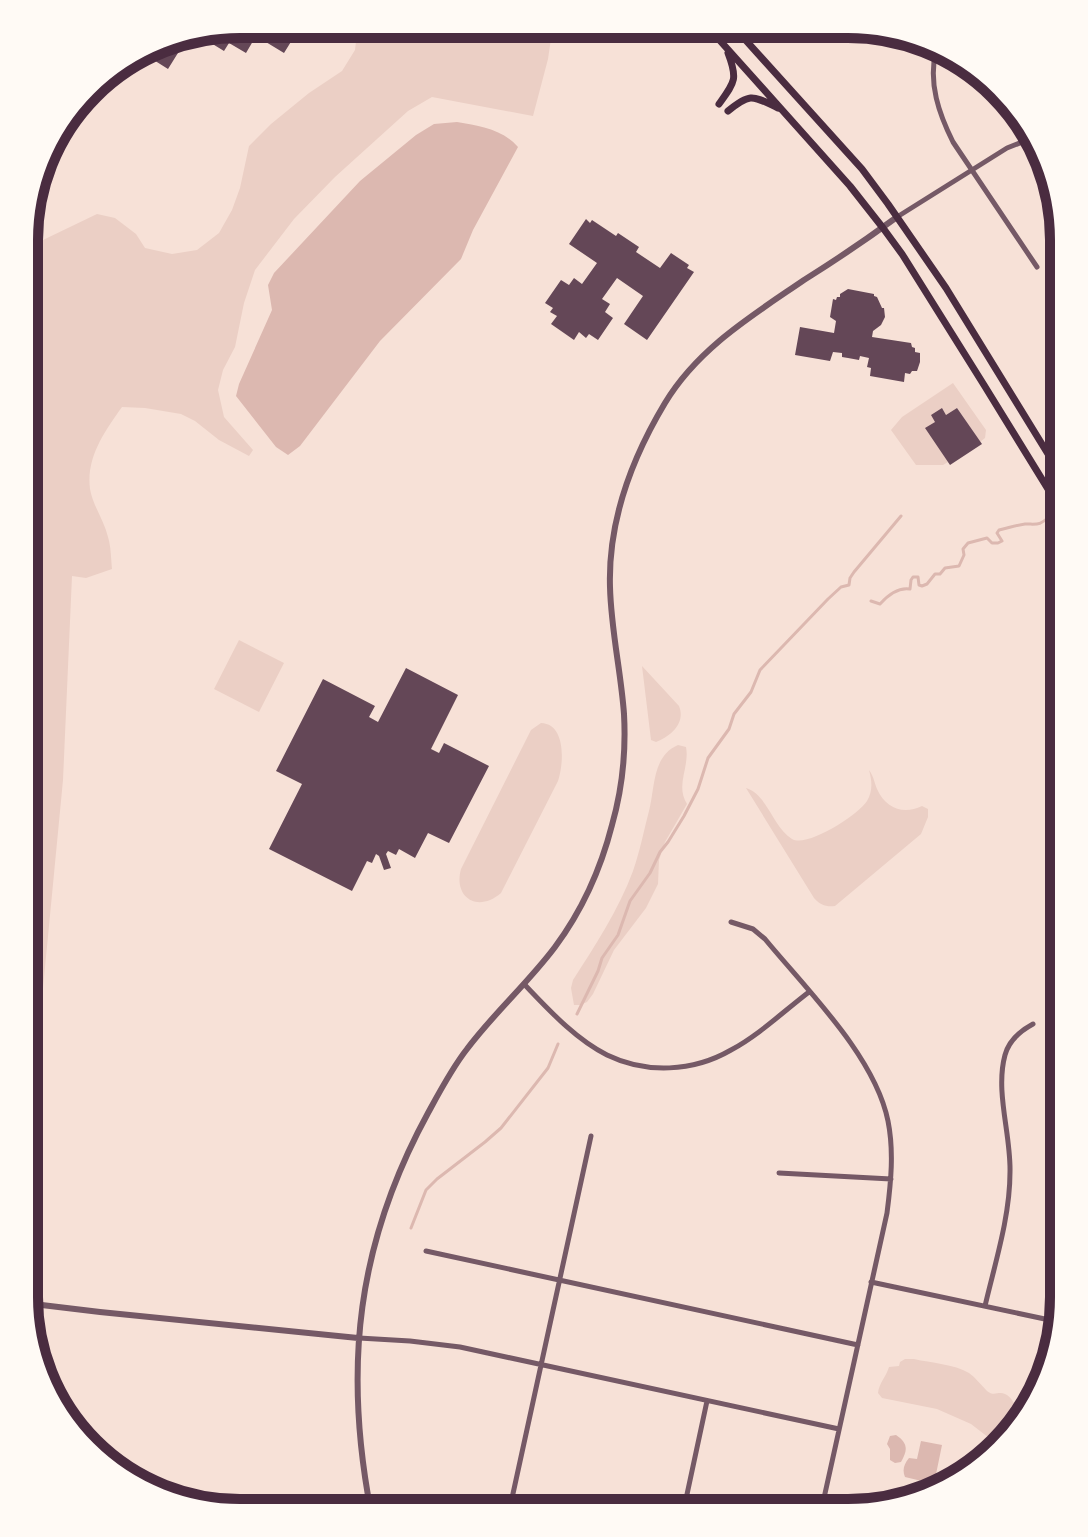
<svg xmlns="http://www.w3.org/2000/svg" width="1088" height="1537" font-family="'Fira Sans Condensed',sans-serif">
<rect width="100%" height="100%" fill="#f7e1d7"/>
<path fill="#ebcfc5" d="M358,24l195,1 -5,34 -15,57 -101,-19 -24,14 -73,66 -41,42 -39,51 -11,33 -9,44 -12,23 -5,20 6,27 29,33 -4,6 -30,-16 -24,-19 -14,-7 -36,-6 -23,-1c-17,24 -36,50 -32,82 3,17 14,31 18,48 3,10 3,21 4,32l-26,9 -14,-2 -9,204 -27,281 -6,186 -4,34h-2l1,-489 7,-263 -7,-18 1,-234 17,-37 54,-26 18,4 21,16 9,14 27,6 25,-4 22,-17 13,-23 8,-22 9,-42 22,-22 38,-31 33,-22 13,-21z
M953,383l33,47 -1,8 -5,4 -23,-34 -11,7 -4,-7 -7,14 -9,6 22,34 -5,3h-27l-25,-35 11,-13z
M239,640l45,23 -25,49 -45,-23z
M642,666l37,40c7,17 -8,30 -23,36l-5,-2z
M541,723c25,1 23,40 17,58l-57,112c-23,20 -48,5 -40,-24l70,-139z
M678,745l8,2c4,20 -11,38 1,57l-22,38 -6,18 -1,24 -12,24 -32,42 -21,44 -6,8 -7,3h-6l-3,-17 2,-8c22,-34 46,-71 60,-109 7,-20 11,-41 16,-60 6,-23 3,-55 29,-66z
M869,770c5,7 5,12 8,19 9,20 27,26 45,17l6,3v8l-7,17 -86,72c-9,1 -15,-1 -21,-8l-68,-110c21,6 27,39 46,51 15,9 66,-24 75,-38 6,-10 5,-20 2,-31z
M905,1359h9c17,4 40,5 55,14 7,5 12,12 18,18 7,6 11,0 18,3 10,4 6,15 25,15l-3,8 -30,27 -26,-20 -34,-15 -55,-11 -4,-5c1,-10 8,-16 11,-26l10,-1 1,-4z"/>
<path fill="#dcb8b0" d="M457,122c23,4 45,7 61,25l-45,83 -12,29 -81,82 -80,105 -12,9 -12,-8 -40,-51 3,-12 33,-74 -4,-25 6,-12 86,-92 56,-46 18,-11z
M896,1435c12,8 12,15 5,27l-6,1 -5,-3v-11l-3,-5 3,-8z
M921,1441l21,4 -8,39 -29,-7c-3,-7 -1,-13 4,-19l8,1z"/>
<g fill="none" stroke-linecap="round" stroke-linejoin="round">
<path stroke="#dcb8b0" stroke-width="3" d="M871,601l9,3c8,-9 18,-17 30,-15l1,-9 2,-3h5l1,8 3,1 5,-2 8,-10h5l5,-6 14,-2 5,-11 -1,-6 5,-6 19,-5 5,5h6l4,-2 -5,-8 2,-3c9,-2 18,-5 26,-6 13,0 14,2 25,-8
M577,1014l21,-43 4,-13 16,-23 12,-34 20,-28 10,-21 8,-10 16,-26 14,-27 10,-31 21,-29 5,-15 17,-22 9,-22 68,-71 13,-12 8,-2 1,-7 4,-6 47,-56
M411,1228l15,-38 11,-11 48,-37 16,-14 47,-60 10,-24"/>
</g>
<path fill="#644757" d="M240,24h62l-18,29 -28,-17 -10,17 -17,-10 -5,8 -31,-19z
M191,32l-23,37 -27,-17 29,-16z
M586,219l4,4 2,-3 24,16 2,-3 21,14 -3,5 24,16 11,-15 18,12 -2,3 7,4 -47,68 -23,-16 19,-28 -26,-18 -15,21 8,5 -5,8 8,6 -15,22 -9,-6 -3,4 -7,-6 -5,8 -23,-16 6,-8 -7,-4 3,-4 -8,-5 16,-23 8,5 5,-7 8,6 15,-21 -28,-19z
M848,289l26,5v2l3,1 5,11h2l1,9 -4,8 -8,6 -1,6 39,6 1,4 3,1v4l5,1v9l-3,9h-5l-2,3 -5,-1 -1,9 -34,-6 1,-8 -4,-1 2,-9 -9,-2 -1,4 -11,-2 -6,-1v-4l-9,-1 -3,9 -35,-6 5,-28 34,6 2,-12 -6,-4 3,-18 3,1 1,-3h3v-3z
M942,408l4,7 11,-7 25,36 -32,21 -25,-37 10,-6 -4,-7z
M406,668l52,27 -27,54 8,4 5,-10 45,23 -40,77 -21,-10 -13,25 -16,-9 -3,6 -8,-4 -2,3 5,14 -7,2 -5,-14 -3,-2 -4,9 -5,-2 -15,30 -83,-42 33,-65 -26,-13 47,-92 52,27 -6,11 9,5z"/>
<g fill="none" stroke-linecap="round" stroke-linejoin="round">
<path stroke="#755966" stroke-width="5" d="M936,51c-8,32 3,63 17,91l84,125
M897,217l110,-69 28,-11
M731,922l22,7 12,10c41,50 110,117 123,182 6,30 3,61 -1,92l-63,285
M524,984c24,25 51,55 83,71 39,19 86,17 124,-5 28,-15 53,-39 78,-58
M779,1173l112,6
M426,1251l432,94
M871,1282l188,40
M985,1306c10,-43 25,-89 25,-134 1,-38 -15,-80 -5,-117 4,-15 15,-24 28,-31
M359,1338l51,3 50,6 379,82
M509,1512l82,-376
M683,1513l24,-112"/>
<path stroke="#755966" stroke-width="6" d="M25,1303l75,9 258,26
M371,1512c-28,-145 -14,-269 57,-399 12,-22 24,-45 39,-64 27,-36 61,-66 88,-102 26,-35 46,-79 57,-122 10,-35 14,-75 12,-111 -3,-42 -13,-84 -14,-127 -2,-65 22,-129 55,-184 33,-55 88,-88 139,-123 32,-20 63,-41 93,-63"/>
<path stroke="#4a2c40" stroke-width="7" d="M706,25l144,161 33,42 19,26 82,131 80,130
M732,25l130,144 26,35 58,84 118,192
M719,104c16,-22 19,-25 9,-51
M728,111c23,-19 25,-15 50,-3"/>
</g>
<path d="M0 0H1088V1537H0ZM240 38H848A202 202 0 0 1 1050 240V1297A202 202 0 0 1 848 1499H240A202 202 0 0 1 38 1297V240A202 202 0 0 1 240 38Z" fill="#fffaf5" fill-rule="evenodd"/>
<path fill="none" stroke="#4a2c40" stroke-width="10" d="M240 38H848A202 202 0 0 1 1050 240V1297A202 202 0 0 1 848 1499H240A202 202 0 0 1 38 1297V240A202 202 0 0 1 240 38Z"/>
</svg>
